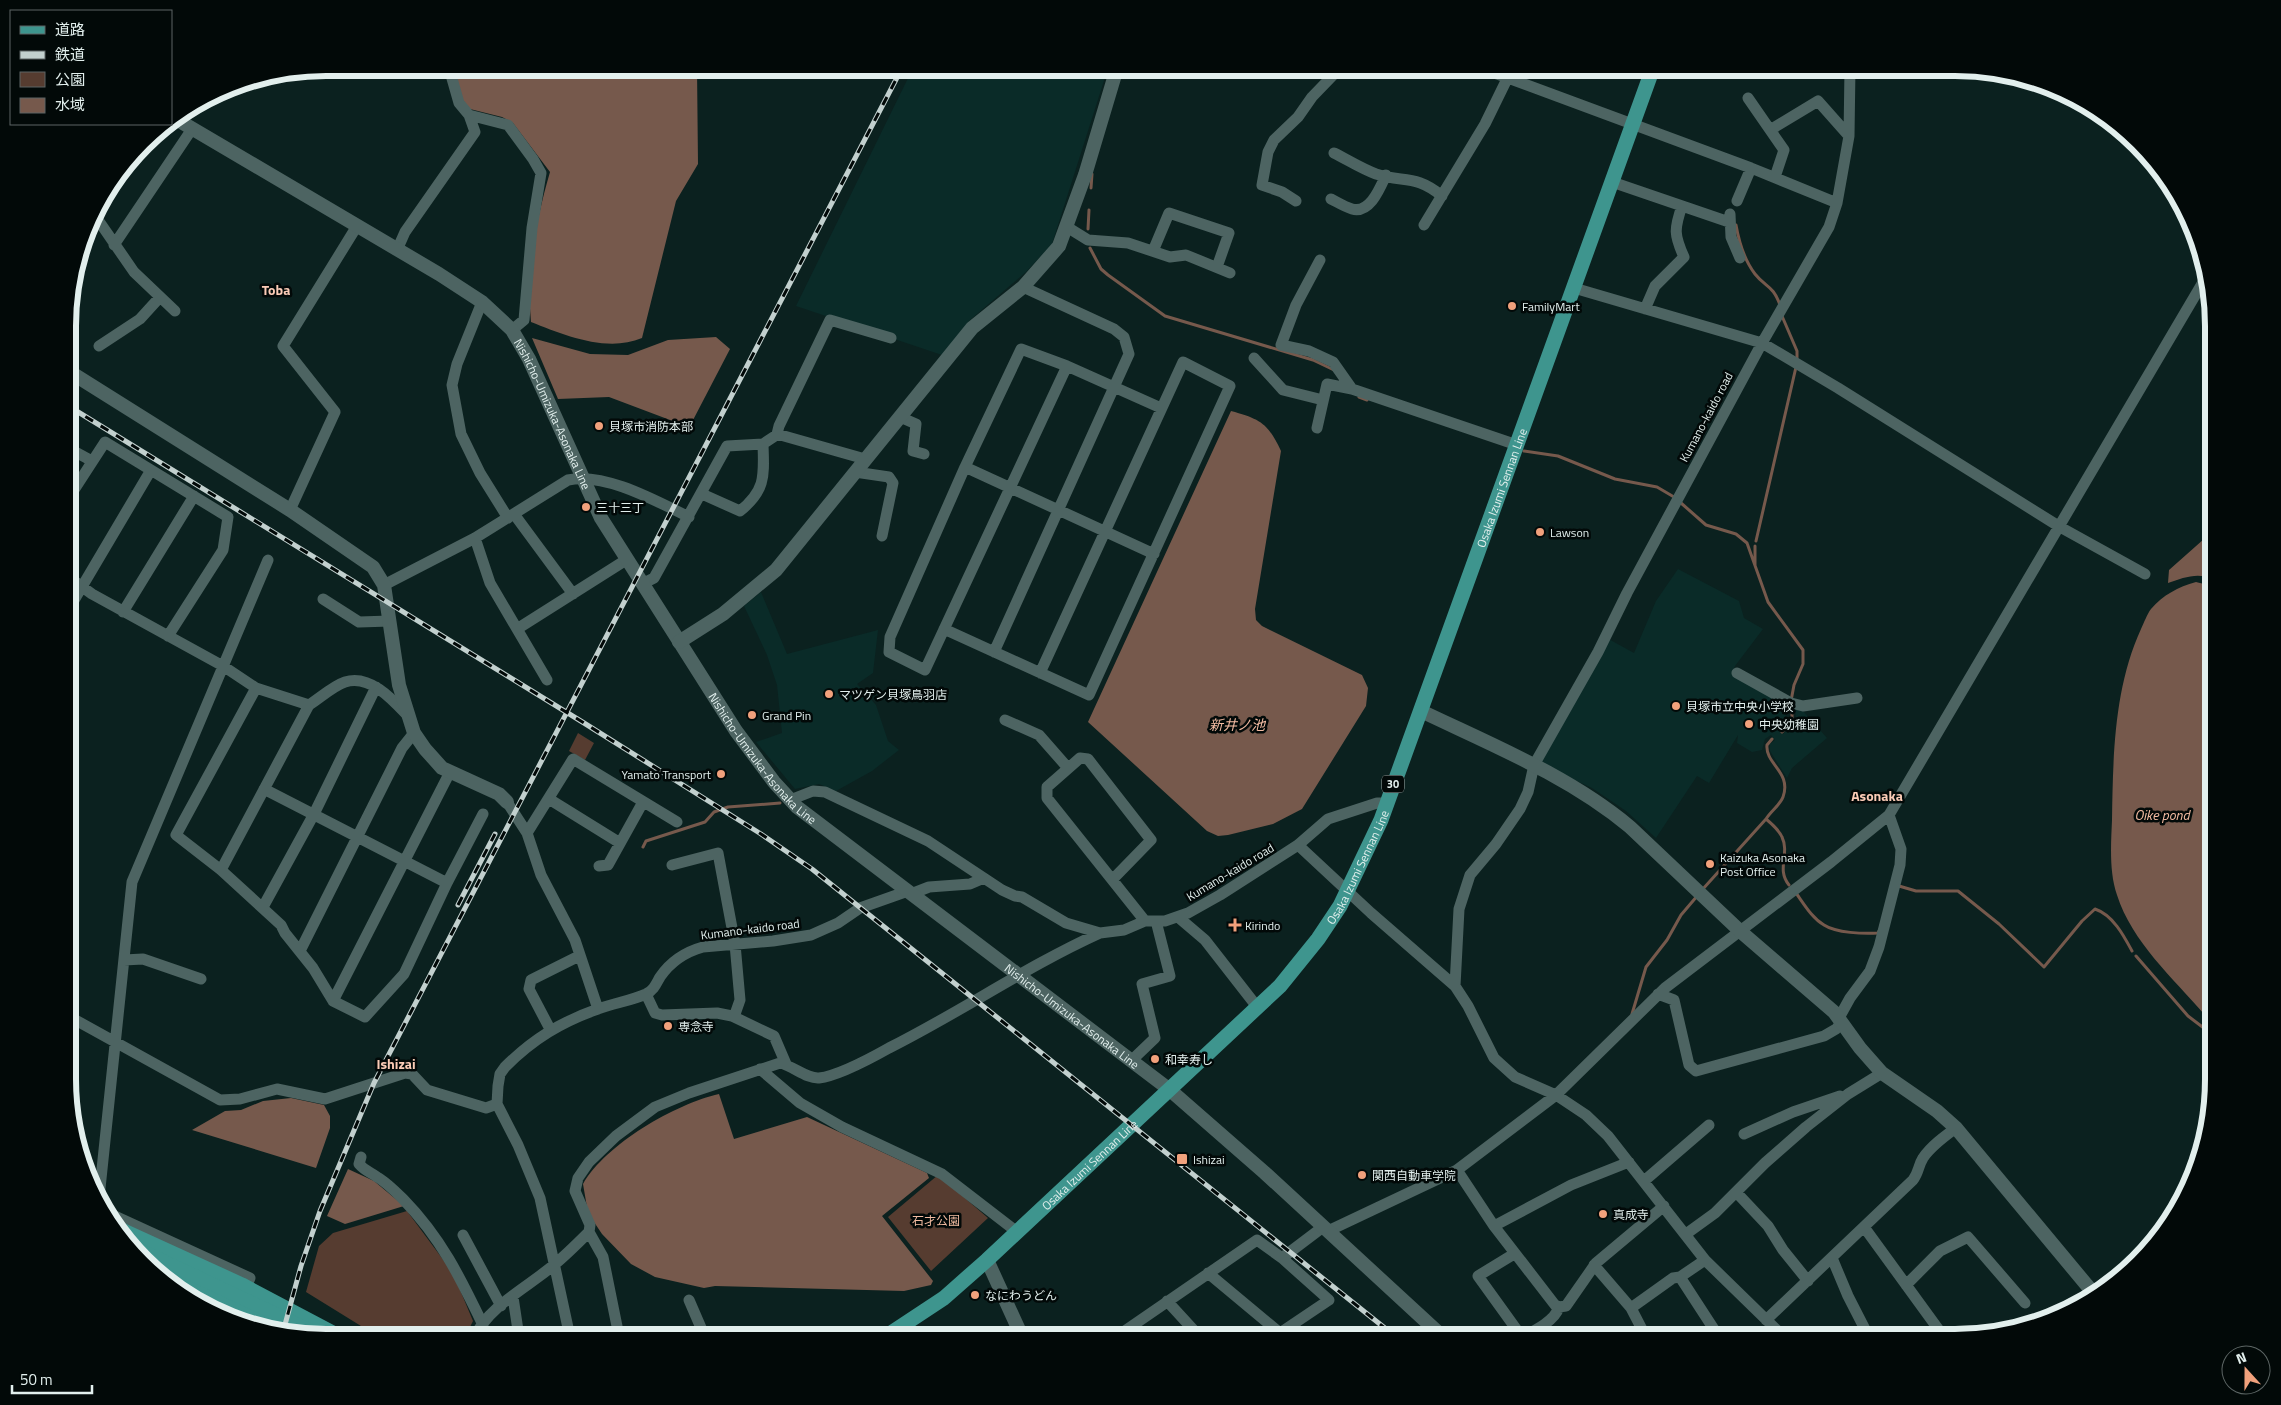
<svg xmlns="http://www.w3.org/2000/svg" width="2281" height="1405" font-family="'Titillium Web','Noto Sans JP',sans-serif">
<rect width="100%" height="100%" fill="#0b211f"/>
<path fill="#0a2b28" d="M913,68h195l-56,176 -26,28 -56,48 -28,35 -146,-49z
M1678,569l61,32 5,17 19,11 -28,37 -3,9 53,28 1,17 -7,9 4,5 11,-11 2,-7 -1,-7 9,3 23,26 -35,30 -5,10 -17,-27v-7l5,-4 -4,-5 -6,4 -3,11 -10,2 -15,-9 1,-8 -29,48 -12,-7 -41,62 -30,-27 -34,-23 -48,-22 -5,-9 66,-120 29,16 22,-52z
M761,592l26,62 91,-24 -5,43 -16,11 19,21 12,36 11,9 -27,21 -36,20 -17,-7 -24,5 -39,-47 26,-9 -5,-48 -10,-30 -23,-49z"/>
<path fill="#563c30" d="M578,733l16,10 -9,17 -16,-9z
M938,1175l50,43 -57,53 -43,-54z
M407,1211l46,62 20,48 -8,16h-80l-24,-11 -55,-34 13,-46 14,-13z"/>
<path fill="#76594c" d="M453,68h244l1,96 -22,37 -34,137c-35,15 -78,-3 -111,-16 -5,-50 5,-102 19,-150l-37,-49 -11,-6 -32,-8 -9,-11z
M716,337l14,12 -38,73 -14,1 -69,-26 -51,2 -26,-61 58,16 38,1 40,-15z
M1231,411c29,8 37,12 50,40l-26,158 1,11 6,6 100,49 6,13 -2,18 -64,103 -29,15 -45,11 -10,1 -11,-5 -119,-109z
M2213,531v48c-16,-7 -30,-1 -45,4l1,-13z
M2196,582l12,3 5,6v429l-9,-6c-31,-36 -72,-72 -87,-119 -8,-23 -6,-51 -5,-75 1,-64 2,-132 29,-191 3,-6 6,-15 10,-20 12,-14 27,-22 45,-27z
M719,1094l15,45 73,-22 120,56 2,5 -47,38 51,65 -2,4 -27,6 -189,-5 -11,2 -49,-11 -24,-13 -29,-30 -14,-21 -5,-29c23,-40 92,-80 136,-90z
M291,1098l33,7 6,11v12l-14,40 -124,-38 33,-19 16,-1 22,-9z
M348,1169l26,12 30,25 -59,18 -18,-8z"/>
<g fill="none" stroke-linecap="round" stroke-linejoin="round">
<path stroke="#76594c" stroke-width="3" d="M1091,188l1,-14
M1736,225c3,17 9,36 19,49 11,14 18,11 25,31
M1088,229l1,-19
M1090,248l11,21 7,6 57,41 148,44 21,10
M1782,316l15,35v7
M1359,397l8,3
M1524,451l34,5 57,23 42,8 17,10
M1681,503l25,22 30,9 11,9 21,59 35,48v14l-9,21 -3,16
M1756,541l40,-174
M1755,565v-19
M1782,732l10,-12v-13
M1772,739l-5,6c-2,19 25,27 16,52 -3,8 -12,14 -17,22 6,5 13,11 16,18 8,17 -6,32 7,48
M643,847l3,-6 59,-19 9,-10 14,-5 52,-4
M1897,888l2,-2 17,5h42l41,33 45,43 38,-46 13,-12c18,6 29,27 37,42
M1702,890l64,-71
M1796,893c8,11 16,25 28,32 12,8 40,9 54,8l1,-2
M2136,956l52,60 25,19
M1632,1014l14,-47 21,-27 14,-25 17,-20"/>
<path stroke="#4d6462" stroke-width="11" d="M1481,68l270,100 86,35
M1748,98l36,52 -9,27
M469,115l39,10 25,34 8,14 -9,55 -8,92 -12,10
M1770,130l48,-29 31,35
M1334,153c14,7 28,16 42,21 28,9 39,0 66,22
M1612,182l117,40
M1331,199c6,3 14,8 21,10 18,5 28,-21 34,-34
M1296,201l-14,-9 -20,-7 6,-33 6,-12 24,-23 14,-20 28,-29
M1737,201l14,-33
M94,214l40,58 41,39
M1730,214l1,23 9,21
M1424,225l61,-101 23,-47
M1067,227l21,13 40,3 42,14 16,-2 44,18
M114,245l78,-116
M397,250l8,-18 70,-100 -6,-17 -10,-12 -10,-35
M1153,251l16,-38 60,20 -12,34
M1320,260l-24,45 -15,40 28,6 24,11 19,27 165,56
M1574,288l188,55 76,45 222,139 85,47
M482,302l-25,62 -5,21 9,49 19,39 28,45
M1645,309l10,-23 29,-29c-10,-22 -10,-28 -2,-51
M99,346l41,-27 20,-22
M1254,358l29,32 40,10
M1067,366l-142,304 -36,-18 1,-15 75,-170 56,-118 46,17 94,42
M900,417l16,7 -3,27 11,3
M1317,428l10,-44 25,5
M70,449l22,12
M865,459l-88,-25 2,-8 51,-106 61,18
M965,467l189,87
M855,472l34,5 4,6 -11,53
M702,494l38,17c26,-21 24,-35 23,-67
M70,496l35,-54 123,75 -5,33 -55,86
M290,510l45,-98 -52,-66 74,-120
M514,514l59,80
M475,538l15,45 57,97
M70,578l22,16 131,72 33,22 53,17c11,-7 24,-19 36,-23 25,-8 48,18 62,33
M642,584l12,-6 73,-132 36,-2 15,-10
M384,585l91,-47 93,-58c37,-8 88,21 121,37
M323,599l36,23 31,-1
M70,607l81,-137
M123,612l71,-116
M517,629l109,-69
M944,629l145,66 141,-309 -47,-24 -143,311
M994,652l135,-298 -5,-17 -10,-8 -91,-42
M1737,673l54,30 12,3 54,-8
M256,688l-80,147 45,35 60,55 4,8 28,35 20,33 32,16 39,-43 43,-91 36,-69
M1005,720l34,15 29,33
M264,789l183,94
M549,799l71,44
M790,800l23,-9 12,1 103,49 74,49 13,6 7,1 44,26 34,10 24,-3 21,-9h20l23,-8 32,-18 78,-50 30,-26 49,-16h10
M507,802l20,31 14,42 34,65 23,69
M527,833l46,-74 104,63
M1298,845l73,68 84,73 13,20 26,52 21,19 41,18 30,20 22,21 97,124 79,77
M672,865l46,-12 17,91 5,56 -6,17
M599,866l9,-1 35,-63
M221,870l88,-165
M1113,879l38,-39 -63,-81 -8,-1 -33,29v11l98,123
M911,894l18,-7 41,-3 14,-6
M263,907l51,-93 62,-127
M1178,917l27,23 53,68
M300,951l102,-203 12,-15
M124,960l19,-1 58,20
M1455,986l4,-77 11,-34 26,-31 24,-35 8,-17 6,-27 64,-113 29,-59 135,-250 67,-116 8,-24 12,-67 1,-68
M646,994l9,19 7,2 55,-2 15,3 42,20 12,28
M1658,994l16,6 15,65 7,6 128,-35 12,-7 6,-7
M333,1001l117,-229
M70,1017l150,83 20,-1 37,-10 48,10 80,-26 7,1 15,16 59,18 11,-4
M1839,1018l11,-20 20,-27 9,-24 21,-82 1,-16 -12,-34
M550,1029l-21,-40 2,-9 48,-24
M1132,1060l23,-22 -13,-54 28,-8 -14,-55
M760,1069l40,34 42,24 100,47 75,58
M1744,1134l49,-22 47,-16
M361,1157l-2,7c6,7 11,8 18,13 9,5 19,15 26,22 38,39 57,78 80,126
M1457,1170l37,56 61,79 4,2 7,-1 30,-43 68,-57
M1644,1181l65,-56
M1736,1192l32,34 15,24 25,31
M99,1198l33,-316 136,-322
M106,1212l144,66 -7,16
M1494,1226l77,-41 58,-23
M1864,1227l80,110
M1328,1231l129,-61 99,-75 109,-107 166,-126 58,-47 317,-538
M589,1232l14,25 16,79 -18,1
M1686,1234l29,-21 50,-50 41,-36 42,-33 34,-21
M463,1235l38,71
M1514,1254l-36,22 44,61
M1282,1258l41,-31
M1832,1258l16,38 21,41
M1705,1260l-25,17 39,60
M1594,1265l37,43 42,-30 7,-1
M1208,1273l72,60
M1906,1285l34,-34 28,-14 57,66
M513,1297l6,40
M689,1300l16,37
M1167,1301l33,36
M1631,1308l15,29
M1766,1320l147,-140c6,-8 5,-14 10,-22 8,-12 22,-22 33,-30
M475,1337c12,-30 56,-52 80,-73 12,-10 23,-21 34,-32l1,-7 -15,-34 3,-13 11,-16 27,-26 39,-29 34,-14 91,-30c13,3 27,16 39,15 18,-2 54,-21 70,-30 72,-36 138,-82 211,-115
M570,1337l-30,-139 -22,-53 -21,-41 1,-18 2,-12 5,-7c28,-28 56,-45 93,-58 15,-6 33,-8 48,-15 8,-4 10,-10 14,-17 11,-16 25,-25 43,-30l70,-6 38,-6 27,-12 22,-15 48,-17
M1116,1337l141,-97 25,18 47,42 -55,37
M1522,1337c12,-6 33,-16 37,-30"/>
<g stroke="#4d6462" stroke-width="14">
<path id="s1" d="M176,119l263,155 43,28 30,28 17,29 72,159 135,213 38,51 23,25 373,283 95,83 178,164"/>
<path d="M70,372l220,138 83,57 11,18 15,100 15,48 11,16 17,19 57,26 8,8"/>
<path d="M679,642l44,-28 53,-44 196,-242 51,-41 36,-41 26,-71 32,-107"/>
<path d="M1421,711c71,34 148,65 209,116l110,104 94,81 26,36 22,25 55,38 19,17 139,167"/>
<path d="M987,1260l32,70 6,7"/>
</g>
<g stroke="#3e958e" stroke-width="15">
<path d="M115,1227l127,58 98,52"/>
<path d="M132,1247l182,86"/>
<path d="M162,1276l117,55"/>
<path id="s2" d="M885,1337l59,-39 43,-38 293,-274 38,-47 22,-33 41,-86 272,-752"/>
</g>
<defs>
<path id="rail" d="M70,407l514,316 177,111 51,35 584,468
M458,905l37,-71
M283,1332l18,-66 19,-55 54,-128 528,-1015"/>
</defs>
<use href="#rail" stroke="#c2d0ce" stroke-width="5"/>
<use href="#rail" stroke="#020908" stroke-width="3" stroke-dasharray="9" stroke-linecap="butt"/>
</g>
<g fill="#f1a17c" stroke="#020908" stroke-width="2">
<circle cx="1512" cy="306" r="5"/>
<circle cx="599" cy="426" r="5"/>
<circle cx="586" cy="507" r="5"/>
<circle cx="1540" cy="532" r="5"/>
<circle cx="829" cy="694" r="5"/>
<circle cx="1676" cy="706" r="5"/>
<circle cx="752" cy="715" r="5"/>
<circle cx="1749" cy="724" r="5"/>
<circle cx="721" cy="774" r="5"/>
<circle cx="1710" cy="864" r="5"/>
<path d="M1232.5 917.5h5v5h5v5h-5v5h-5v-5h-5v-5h5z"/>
<circle cx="668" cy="1026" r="5"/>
<circle cx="1155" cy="1059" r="5"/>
<rect x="1176" y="1153" width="12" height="12" rx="2.5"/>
<circle cx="1362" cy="1175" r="5"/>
<circle cx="1603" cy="1214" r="5"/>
<circle cx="975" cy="1295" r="5"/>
</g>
<g text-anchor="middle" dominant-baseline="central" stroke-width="5" stroke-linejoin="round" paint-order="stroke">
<rect fill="#020908" stroke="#9faaa8" stroke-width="1" x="1382" y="775.5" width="22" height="17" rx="4"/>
<g font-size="11" font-weight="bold" fill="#e2efed">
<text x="1393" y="784">30</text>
</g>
<g font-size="12" fill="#e2efed" stroke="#020908" text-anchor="start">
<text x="1522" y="306">FamilyMart</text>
<text x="609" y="426">貝塚市消防本部</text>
<text x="596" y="507">三十三丁</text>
<text x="1550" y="532">Lawson</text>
<text x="839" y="694">マツゲン貝塚鳥羽店</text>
<text x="1686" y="706">貝塚市立中央小学校</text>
<text x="762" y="715">Grand Pin</text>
<text x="1759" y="724">中央幼稚園</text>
<text x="711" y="774" text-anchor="end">Yamato Transport</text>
<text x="1720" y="857">Kaizuka Asonaka<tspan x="1720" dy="14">Post Office</tspan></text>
<text x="1245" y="925">Kirindo</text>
<text x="678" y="1026">専念寺</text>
<text x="1165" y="1059">和幸寿し</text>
<text x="1193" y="1159">Ishizai</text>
<text x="1372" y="1175">関西自動車学院</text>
<text x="1613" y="1214">真成寺</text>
<text x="985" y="1295">なにわうどん</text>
</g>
<g font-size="12" fill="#e2efed" stroke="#020908">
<text stroke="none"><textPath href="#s1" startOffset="491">Nishicho-Umizuka-Asonaka Line</textPath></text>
<text transform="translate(1706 417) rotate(-62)">Kumano-kaido road</text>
<text stroke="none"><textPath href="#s2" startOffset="1078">Osaka Izumi Sennan Line</textPath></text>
<text stroke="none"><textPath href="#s1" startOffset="896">Nishicho-Umizuka-Asonaka Line</textPath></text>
<text stroke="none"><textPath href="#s2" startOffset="672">Osaka Izumi Sennan Line</textPath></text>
<text transform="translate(1230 872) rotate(-31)">Kumano-kaido road</text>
<text transform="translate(750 929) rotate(-7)">Kumano-kaido road</text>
<text stroke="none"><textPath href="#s1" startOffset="1301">Nishicho-Umizuka-Asonaka Line</textPath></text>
<text stroke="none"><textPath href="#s2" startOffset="268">Osaka Izumi Sennan Line</textPath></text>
</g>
<g font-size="12" fill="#f2bba1" stroke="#020908">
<text x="936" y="1220">石才公園</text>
</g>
<g font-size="14" font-weight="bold" fill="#fbccb7" stroke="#020908">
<text x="276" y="289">Toba</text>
<text x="1877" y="795">Asonaka</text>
<text x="396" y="1063">Ishizai</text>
</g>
<g font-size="14" font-style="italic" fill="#f4bca3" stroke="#020908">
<text x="1237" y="724">新井ノ池</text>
<text x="2162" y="814">Oike pond</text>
</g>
</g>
<path d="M0 0H2281V1405H0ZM326 76H1955A250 250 0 0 1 2205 326V1079A250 250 0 0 1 1955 1329H326A250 250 0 0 1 76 1079V326A250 250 0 0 1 326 76Z" fill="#020908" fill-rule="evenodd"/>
<path fill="none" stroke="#e2efed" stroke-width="6" d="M326 76H1955A250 250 0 0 1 2205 326V1079A250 250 0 0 1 1955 1329H326A250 250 0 0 1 76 1079V326A250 250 0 0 1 326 76Z"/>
<rect x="10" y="10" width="162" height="115" fill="#020908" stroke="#5c6564"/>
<rect x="20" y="26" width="25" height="8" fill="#3e958e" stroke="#5c6564"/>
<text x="55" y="35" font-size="15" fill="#e2efed">道路</text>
<rect x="20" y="51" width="25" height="8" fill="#c2d0ce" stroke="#5c6564"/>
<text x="55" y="60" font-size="15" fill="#e2efed">鉄道</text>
<rect x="20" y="72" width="25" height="15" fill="#563c30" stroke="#5c6564"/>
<text x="55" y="85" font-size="15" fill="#e2efed">公園</text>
<rect x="20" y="98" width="25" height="15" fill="#76594c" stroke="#5c6564"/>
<text x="55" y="110" font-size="15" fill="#e2efed">水域</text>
<g transform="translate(2246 1370) rotate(339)"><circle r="24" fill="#020908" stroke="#5c6564"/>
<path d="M0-4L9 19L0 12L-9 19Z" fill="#f1a17c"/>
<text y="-8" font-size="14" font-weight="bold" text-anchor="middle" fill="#e2efed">N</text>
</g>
<path d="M12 1385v8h80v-8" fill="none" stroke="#e2efed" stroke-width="2.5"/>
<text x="20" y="1385" font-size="15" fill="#e2efed" stroke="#020908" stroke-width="4" paint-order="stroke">50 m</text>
</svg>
